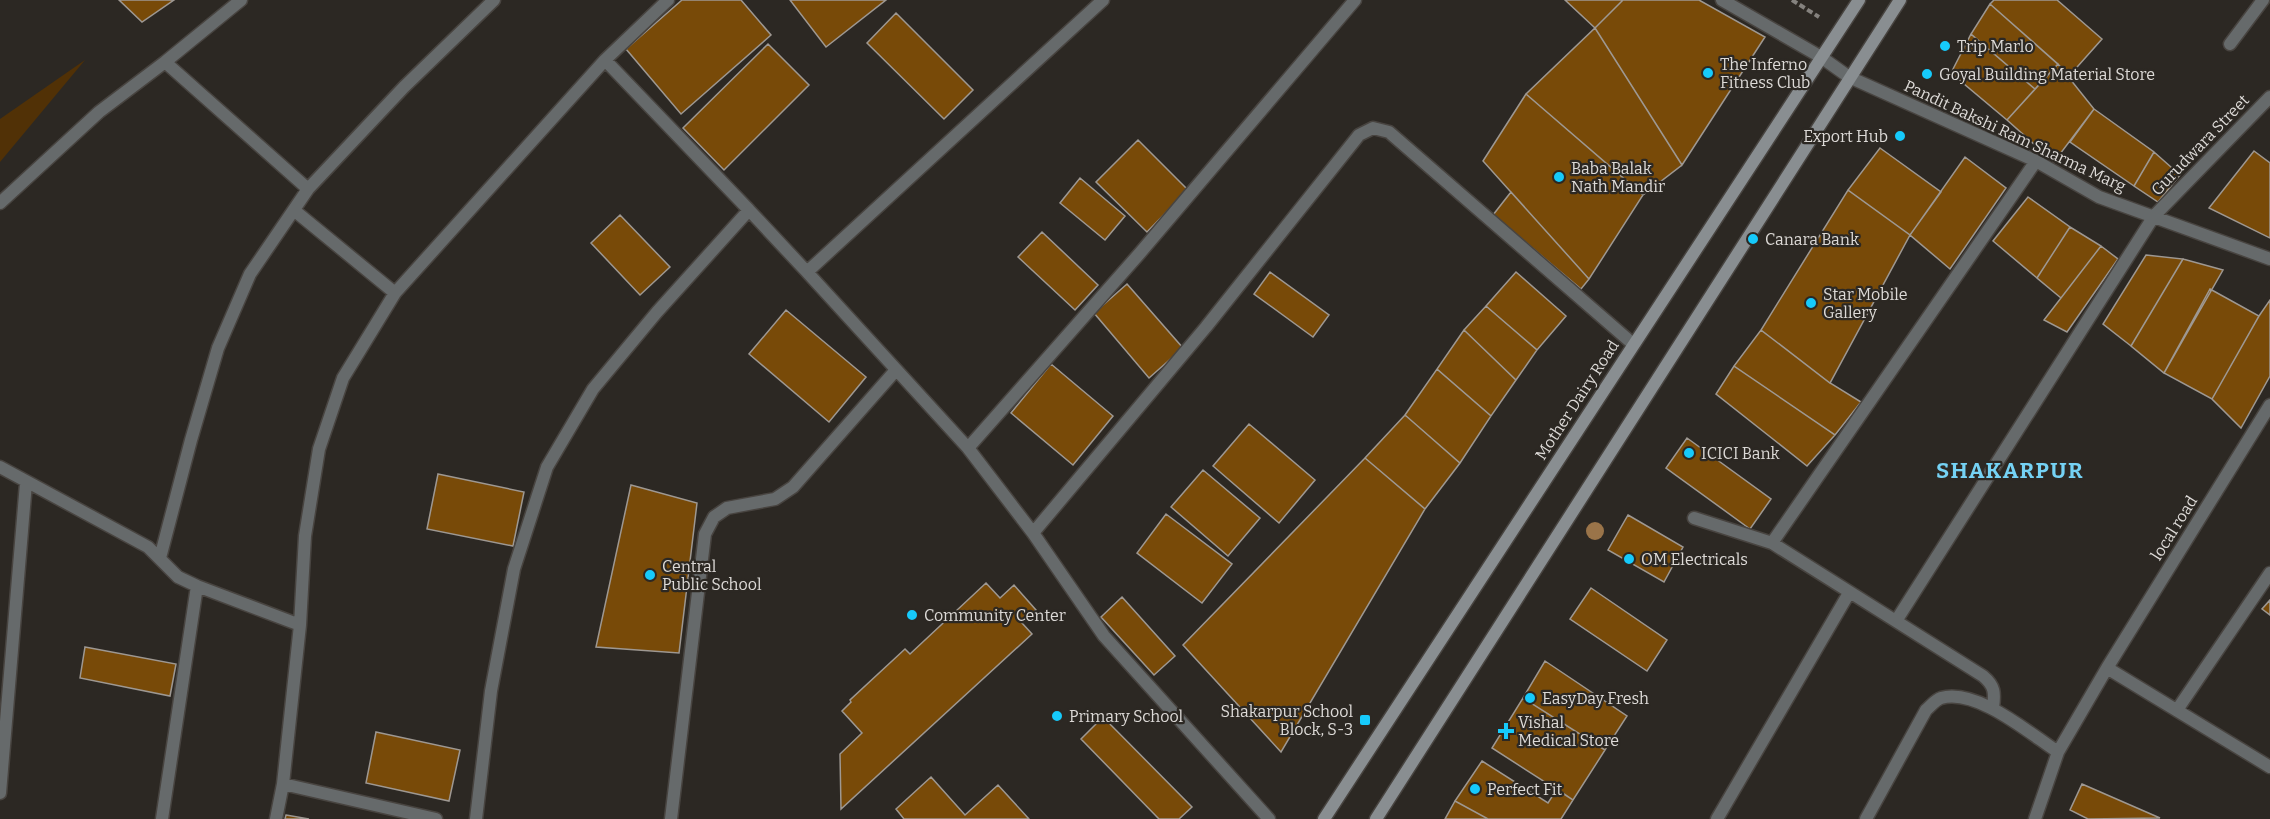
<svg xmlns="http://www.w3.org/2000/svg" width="2270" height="819" font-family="Bitter,serif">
<rect width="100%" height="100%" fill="#2c2823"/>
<path fill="#513106" d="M85,60l-85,102v-43z"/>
<path fill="#784a08" stroke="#9e9892" stroke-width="1.5" d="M119,0h55l-32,22z
M682,0h59l30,35 -90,79 -55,-65z
M790,0h96l-60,47z
M1565,0h58l-28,28z
M1623,0h76l66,37 -83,128 -87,-137z
M1994,0h63l45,39 -32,36 -80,-71z
M1990,4l68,60 -23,25 -64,-55z
M896,13l77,77 -29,29 -77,-76z
M1595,28l87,137 -39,30 -117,-101z
M1971,34l64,55 -28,31 -56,-47z
M768,44l41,41 -85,85 -41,-42z
M2058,64l36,45 -40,53 -47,-42z
M1526,94l117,101 -54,84 -106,-118z
M2094,109l60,43 -20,34 -64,-44z
M1138,140l50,50 -41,42 -51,-50z
M1880,148l61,44 -31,43 -62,-45z
M2254,151l16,12v75l-61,-30z
M2154,152l26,23 -22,27 -24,-16z
M1965,157l41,31 -56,81 -40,-34z
M1080,178l45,38 -20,24 -45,-37z
M1848,190l62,45 -80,148 -69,-53z
M1511,192l78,87 -8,10 -88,-74z
M2028,197l42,30 -33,51 -44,-37z
M620,215l50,52 -30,28 -49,-52z
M2070,227l31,19 -40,52 -24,-20z
M1042,232l56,53 -23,25 -57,-53z
M2101,246l17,13 -51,73 -23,-12z
M2146,255l37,4 -52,87 -28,-22z
M2183,259l40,11 -59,103 -33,-27z
M1270,272l59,43 -16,22 -59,-43z
M1516,272l50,44 -29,34 -51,-44z
M1127,284l56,64 -34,30 -55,-65z
M2210,289l49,27 -47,83 -48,-26z
M2270,300v76l-29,52 -29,-29 47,-83z
M1486,306l51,44 -21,30 -52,-50z
M786,310l80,67 -37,45 -80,-68z
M1464,330l52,50 -25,36 -54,-47z
M1761,330l69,53 31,19 -26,33 -101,-69z
M1051,364l62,52 -40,49 -62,-52z
M1734,366l101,69 -28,31 -91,-72z
M1437,369l54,47 -31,47 -55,-48z
M1405,415l55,48 -35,46 -60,-51z
M1249,424l66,56 -36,43 -66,-57z
M1687,438l84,61 -21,30 -84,-61z
M1365,458l60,51 -144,243 -98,-107z
M1203,470l57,48 -32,38 -57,-49z
M438,474l86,18 -11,54 -86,-17z
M631,485l66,18 -18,150 -83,-6z
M1166,514l66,50 -30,39 -65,-50z
M1628,515l55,32 -19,35 -56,-32z
M986,583l14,15 14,-13 22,25 -14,13 10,11 -191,175 -1,-55 22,-21 -20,-22 9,-9 -1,-2 55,-51 5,5z
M1591,588l76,52 -20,31 -77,-52z
M1122,597l53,59 -21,19 -53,-58z
M2270,600v15l-8,-6z
M85,647l91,17 -6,32 -90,-18z
M1545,661l82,55 -22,34 -82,-52z
M1523,698l82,52 -32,50 -81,-52z
M1103,717l89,90 -13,12h-20l-78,-80z
M376,732l84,18 -11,51 -83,-18z
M1482,761l66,42 9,-14 16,11 -12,19h-73l-33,-18z
M931,777l34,38 33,-30 31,34h-125l-8,-10z
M2082,784l78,34 -72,1 -18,-9z
M1455,801l33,18h-43z
M286,815l23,4h-24z"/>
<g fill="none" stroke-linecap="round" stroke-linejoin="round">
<defs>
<path id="minor" d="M1722,0l99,57 28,20 187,84 63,36 171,62
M2230,44l33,-44
M605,60l144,150
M165,62l143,127
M0,203l99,-91 66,-50 76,-62
M295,211l100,82
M807,272l161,176 65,85 71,103 165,183
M968,448l172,-195 215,-253
M0,467l148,80 30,30 19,9 103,39
M1694,518l78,25 211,133c12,10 12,17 10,32
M1033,533l173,-206 153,-192 14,-7 16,4 244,212
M1772,543l264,-382
M160,558l31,-118 27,-92 32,-74 58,-85 96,-102 90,-87
M1896,621l258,-405 116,-119
M2107,668l163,99
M2177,710l93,-137
M283,784l153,35
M0,793l26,-310
M162,819l35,-233
M276,819l7,-35 17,-159 5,-89 14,-87 24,-71 52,-85 210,-233 63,-60
M476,819l15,-128 23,-122 33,-102 46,-78 64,-77 92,-102 58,62 296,-272
M671,819l34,-285 9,-17 13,-9 48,-9 18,-12 103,-117
M1717,819l132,-226
M1866,819l60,-109c5,-4 9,-10 15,-12 36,-10 88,35 117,54
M2035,819l23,-67 49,-84 163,-263"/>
<path id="secondary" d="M1324,819l535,-819
M1376,819l524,-819"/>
</defs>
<use href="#minor" stroke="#484440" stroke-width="15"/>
<use href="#secondary" stroke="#484440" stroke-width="15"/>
<path stroke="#85827e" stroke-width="4" stroke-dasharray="6 3" stroke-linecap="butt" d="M1792,0l27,17"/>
<use href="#minor" stroke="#666a6b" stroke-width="12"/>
<use href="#secondary" stroke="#898e91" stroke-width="12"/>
</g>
<circle fill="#9a7449" cx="1595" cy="531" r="9"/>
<g fill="#16cafb" stroke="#2c2823" stroke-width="2">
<circle cx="1945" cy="46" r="6"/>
<circle cx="1708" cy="73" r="6"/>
<circle cx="1927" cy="74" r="6"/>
<circle cx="1900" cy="136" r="6"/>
<circle cx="1559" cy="177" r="6"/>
<circle cx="1753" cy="239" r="6"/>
<circle cx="1811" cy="303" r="6"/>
<circle cx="1689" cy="453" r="6"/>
<circle cx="1629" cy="559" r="6"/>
<circle cx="650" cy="575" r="6"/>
<circle cx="912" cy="615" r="6"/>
<circle cx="1530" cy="698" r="6"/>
<circle cx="1057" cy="716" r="6"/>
<rect x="1359" y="714" width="12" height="12" rx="3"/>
<path d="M1503 722h6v6h6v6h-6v6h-6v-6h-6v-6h6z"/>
<circle cx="1475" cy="789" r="6"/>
</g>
<g text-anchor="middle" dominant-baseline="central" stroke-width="4.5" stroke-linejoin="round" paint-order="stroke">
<g font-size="16" fill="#dddad7" stroke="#2c2823" text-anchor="start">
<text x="1957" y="46">Trip Marlo</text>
<text x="1720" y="64">The Inferno<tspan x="1720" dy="18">Fitness Club</tspan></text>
<text x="1939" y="74">Goyal Building Material Store</text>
<text x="1888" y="136" text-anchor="end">Export Hub</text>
<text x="1571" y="168">Baba Balak<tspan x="1571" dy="18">Nath Mandir</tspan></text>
<text x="1765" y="239">Canara Bank</text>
<text x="1823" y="294">Star Mobile<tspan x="1823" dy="18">Gallery</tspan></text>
<text x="1701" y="453">ICICI Bank</text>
<text x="1641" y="559">OM Electricals</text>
<text x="662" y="566">Central<tspan x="662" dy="18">Public School</tspan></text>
<text x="924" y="615">Community Center</text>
<text x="1542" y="698">EasyDay Fresh</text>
<text x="1353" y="711" text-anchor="end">Shakarpur School<tspan x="1353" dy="18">Block, S-3</tspan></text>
<text x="1069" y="716">Primary School</text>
<text x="1518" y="722">Vishal<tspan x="1518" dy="18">Medical Store</tspan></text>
<text x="1487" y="789">Perfect Fit</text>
</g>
<g font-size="16" fill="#dddad7" stroke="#2c2823">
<text transform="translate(2015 136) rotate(25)">Pandit Bakshi Ram Sharma Marg</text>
<text transform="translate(2200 145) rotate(-46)">Gurudwara Street</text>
<text transform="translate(1577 400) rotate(-57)">Mother Dairy Road</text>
<text transform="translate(2174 528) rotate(-58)">local road</text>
</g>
<g font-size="22" font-weight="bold" letter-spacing="1.5" fill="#75d2f4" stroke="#2c2823">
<text x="2010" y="470">SHAKARPUR</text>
</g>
</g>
</svg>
